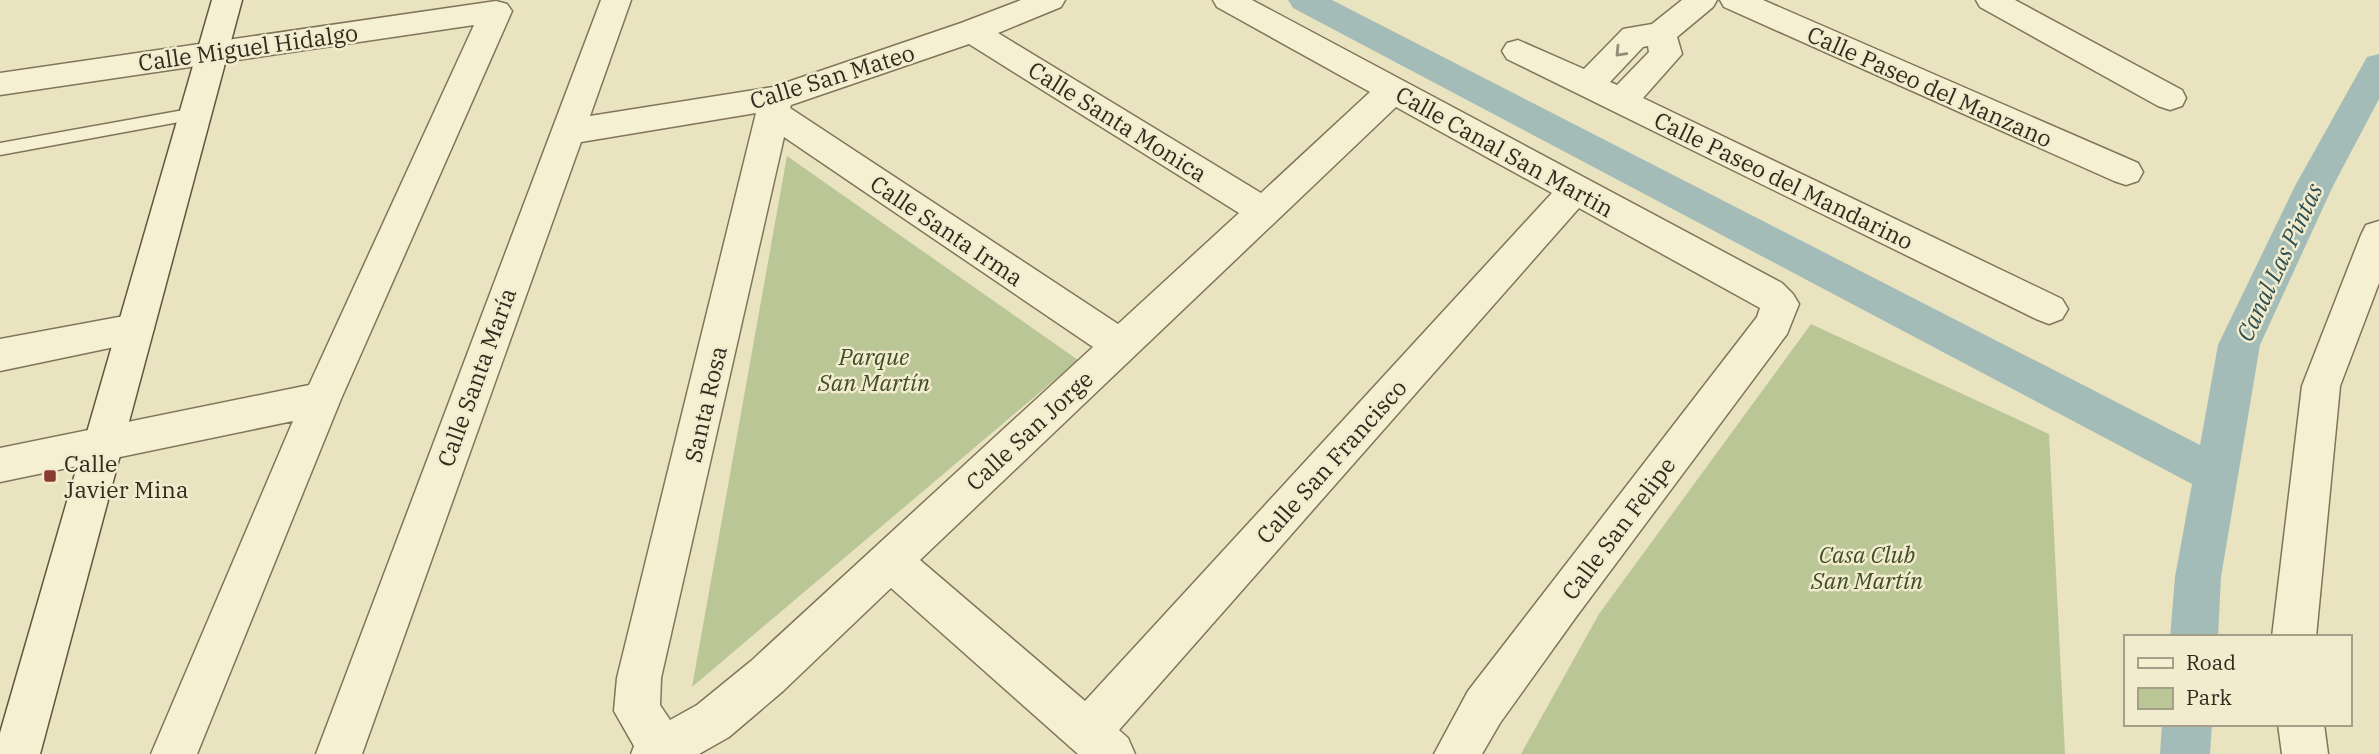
<svg xmlns="http://www.w3.org/2000/svg" width="2379" height="754" font-family="'IBM Plex Serif',serif">
<rect width="100%" height="100%" fill="#eae3c0"/>
<path fill="#bac695" d="M787,156l291,204 -386,327z
M1811,324l238,110 16,320h-544l78,-140z"/>
<g fill="none" stroke-linecap="round" stroke-linejoin="round">
<path fill="#a3bcb8" fill-rule="evenodd" d="M1288,0h44l868,445 18,-100 77,-159 72,-129 12,-3v45l-46,87 -73,159 -39,232 -3,60h-48l5,-60 17,-93 -899,-476z
M2162,724h50l-2,30h-50z"/>
<defs>
<path id="service" d="M195,108l6,2 2,4 -2,4 -201,37v-12z"/>
<path id="minor" d="M601,0h30l-41,116 183,-29 188,-64 60,-23h44l-4,7 -63,26 263,160 109,-101 -153,-85 -4,-7h39l530,283 11,11 6,10 -12,30 -211,283 -76,106 -18,31h-48l34,-63 289,-374 3,-9 -181,-100 -460,522 9,8 7,16h-57l-187,-166 -108,103 -54,46 -30,17h-68l3,-8 -20,-35 3,-33 139,-565 -175,29 -219,612h-46zM969,44l270,169 -121,111 -328,-216 1,-3zM1396,107l156,86 -467,508 -165,-141zM784,137l309,210 -342,314 -54,44 -27,15 -10,-15 1,-27z
M1682,0h35l-4,7 -36,30 5,17 -39,44 419,201 6,10 -6,10 -13,5 -13,-5 -529,-260 -5,-8 5,-8 11,-3 66,29 39,-40 29,-5zM1648,46l1,6 -32,33 -7,-3 33,-35z
M1720,0h43l375,163 5,9 -5,9 -12,4 -12,-4 -390,-174z
M1976,0h39l167,90 4,8 -4,8 -12,4 -12,-4 -178,-99z
M496,1l11,3 5,7 -171,388 -144,355h-46l142,-333 -293,61v-34l309,-63 165,-360 -474,70v-22z
M2379,221v62l-39,103 -24,251h-44l30,-251 59,-151 5,-10z
M135,314l13,4 6,11 -6,11 -148,31v-32z
M2278,724h46l4,30h-46z"/>
<path id="secondary" d="M212,0h30l-202,754h-40v-21z"/>
</defs>
<use href="#service" stroke="#81745a" stroke-width="3"/>
<use href="#minor" stroke="#81745a" stroke-width="3"/>
<use href="#secondary" stroke="#63553d" stroke-width="3"/>
<use href="#service" fill="#f5f0d2" fill-rule="evenodd"/>
<use href="#minor" fill="#f5f0d2" fill-rule="evenodd"/>
<use href="#secondary" fill="#f5f0d2" fill-rule="evenodd"/>
</g>
<defs><path id="oneway-chevron" d="M-2-3.5L2.5 0L-2 3.5" fill="none" stroke-width="1.6" stroke-linecap="round" stroke-linejoin="round" transform="scale(1.75)"/></defs>
<use stroke="#948d78" href="#oneway-chevron" transform="translate(1620 52) rotate(134)"/>
<rect fill="#8b3a2e" stroke="#f2eccf" stroke-width="2.5" x="43" y="469" width="14" height="14" rx="3.5"/>
<g text-anchor="middle" dominant-baseline="central" stroke-width="5" stroke-linejoin="round" paint-order="stroke">
<g font-size="23" fill="#322a1d" stroke="#f2eccf">
<text transform="translate(248 47) rotate(-8)">Calle Miguel Hidalgo</text>
<text transform="translate(832 76) rotate(-17)">Calle San Mateo</text>
<text transform="translate(1930 86) rotate(24)">Calle Paseo del Manzano</text>
<text transform="translate(1118 121) rotate(32)">Calle Santa Monica</text>
<text transform="translate(1505 151) rotate(29)">Calle Canal San Martin</text>
<text transform="translate(1784 180) rotate(26)">Calle Paseo del Mandarino</text>
<text transform="translate(947 230) rotate(34)">Calle Santa Irma</text>
<text transform="translate(476 377) rotate(-70)">Calle Santa María</text>
<text transform="translate(705 404) rotate(-77)">Santa Rosa</text>
<text transform="translate(1029 430) rotate(-43)">Calle San Jorge</text>
<text transform="translate(1331 461) rotate(-48)">Calle San Francisco</text>
<text transform="translate(1618 528) rotate(-53)">Calle San Felipe</text>
</g>
<g font-size="23" font-style="italic" fill="#3e4d25" stroke="#f2eccf">
<text x="874" y="356">Parque<tspan x="874" dy="26">San Martín</tspan></text>
<text x="1867" y="554">Casa Club<tspan x="1867" dy="26">San Martín</tspan></text>
</g>
<g font-size="23" fill="#322a1d" stroke="#f2eccf" text-anchor="start">
<text x="64" y="463">Calle<tspan x="64" dy="26">Javier Mina</tspan></text>
</g>
<g font-size="24" font-style="italic" fill="#2d4e51" stroke="#f2eccf">
<text transform="translate(2279 262) rotate(-65)">Canal Las Pintas</text>
</g>
</g>
<rect x="2124" y="635" width="228" height="91" fill="#f2eccf" stroke="#a59e88" stroke-width="2"/>
<rect x="2138" y="658" width="35" height="10" fill="#f5f0d2" stroke="#a59e88" stroke-width="2"/>
<text x="2186" y="670" font-size="21" fill="#322a1d">Road</text>
<rect x="2138" y="688" width="35" height="21" fill="#bac695" stroke="#a59e88" stroke-width="2"/>
<text x="2186" y="705" font-size="21" fill="#322a1d">Park</text>
</svg>
